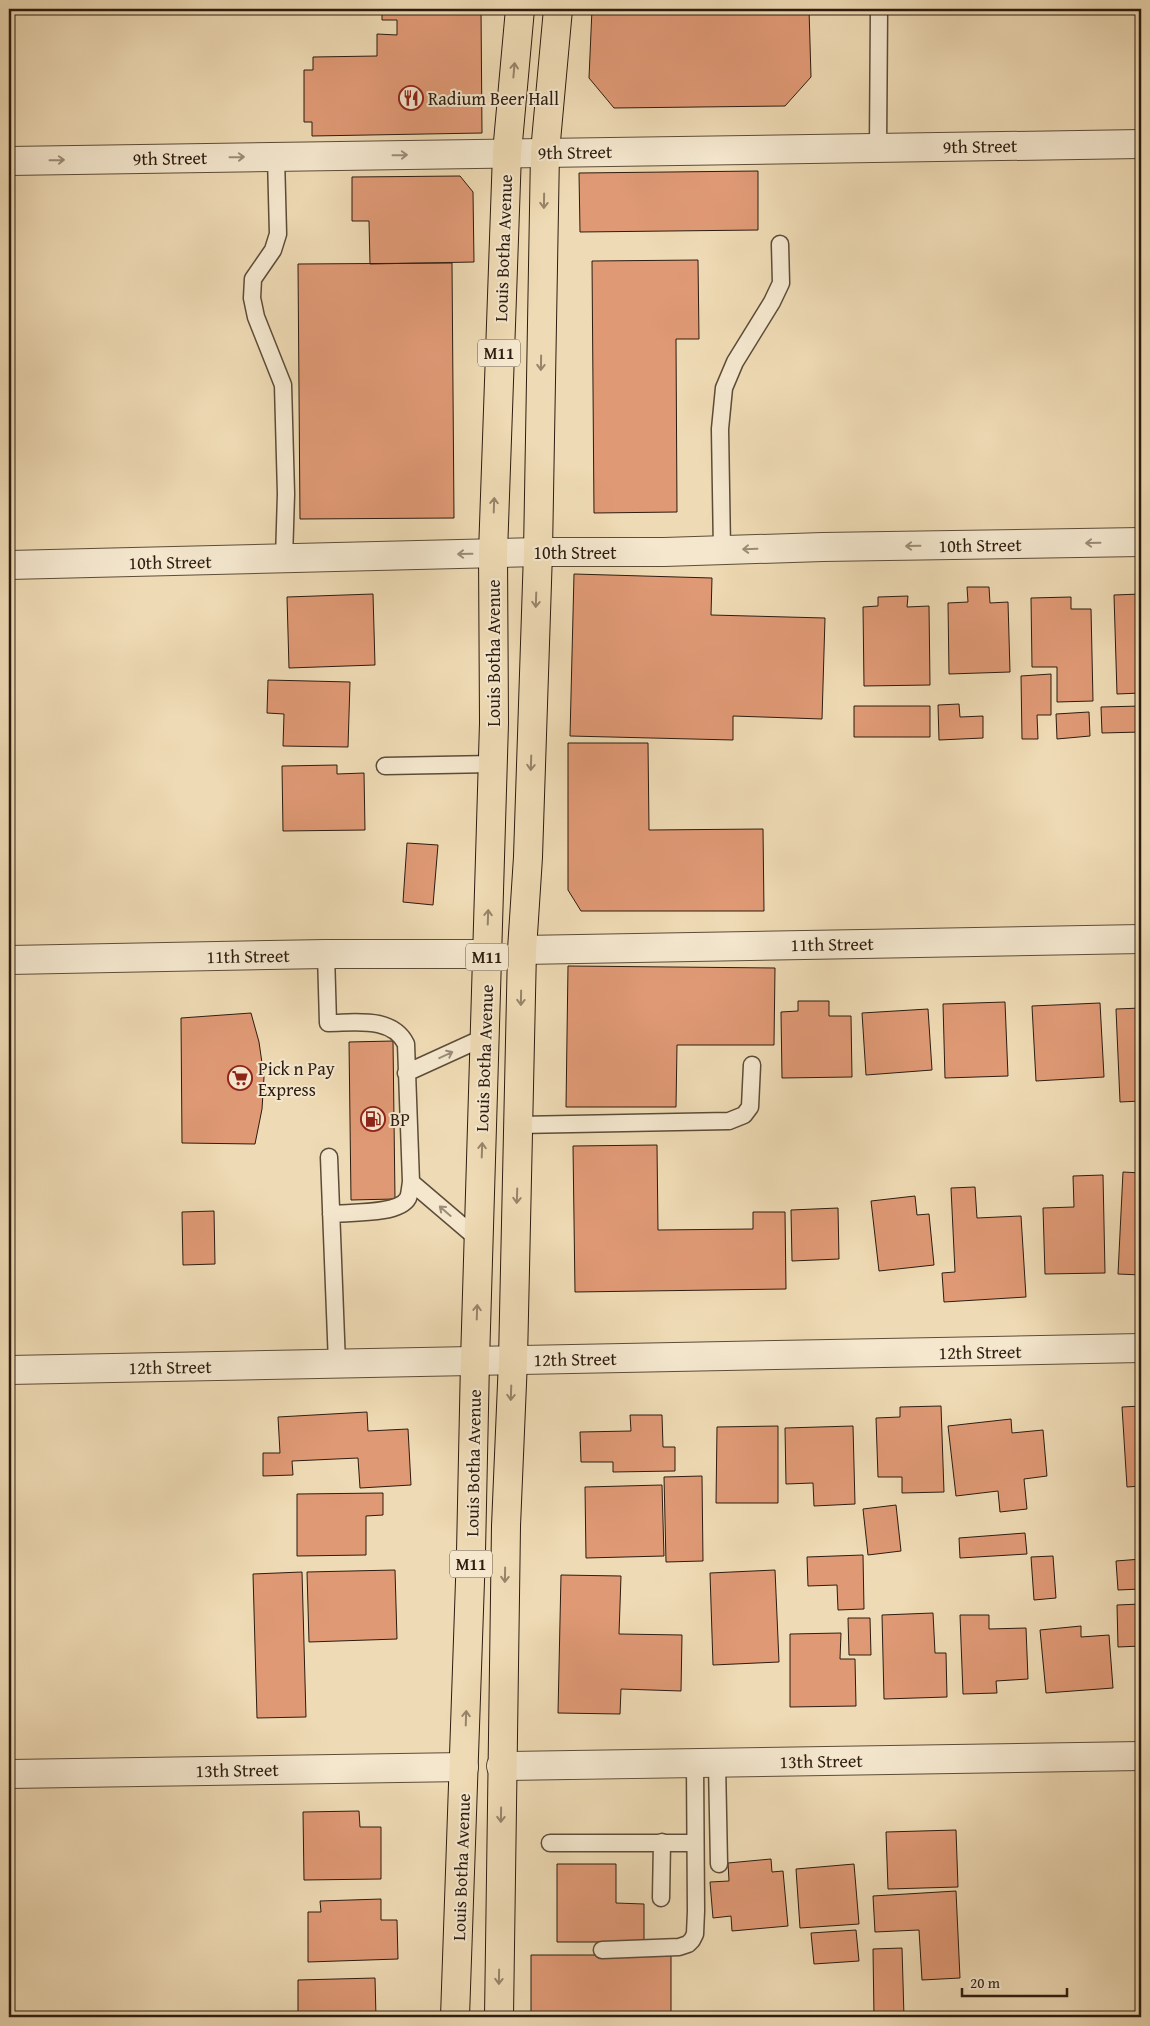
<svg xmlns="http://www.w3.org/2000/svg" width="1150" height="2026" font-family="'Gentium Book Plus',serif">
<rect width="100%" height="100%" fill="#eedab4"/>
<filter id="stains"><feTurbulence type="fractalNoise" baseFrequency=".004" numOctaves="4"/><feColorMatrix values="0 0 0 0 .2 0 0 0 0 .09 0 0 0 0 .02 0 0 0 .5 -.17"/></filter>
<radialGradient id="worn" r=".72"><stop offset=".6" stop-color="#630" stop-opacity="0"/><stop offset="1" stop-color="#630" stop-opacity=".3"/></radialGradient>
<path fill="#df9975" stroke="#2d1c0f" d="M382,9h99l1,124 -170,3v-14h-8v-52h9v-13l64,-1v-22l20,1v-15h-15z
M592,9h217l2,68 -26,29 -171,2 -25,-30z
M758,171v59l-178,2 -1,-59z
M460,176l13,16 1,70 -104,2 -1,-43h-17v-44z
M698,260l1,79h-23l1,173 -83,1 -2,-252z
M452,263l2,255 -154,1 -2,-255z
M574,574l138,4 -1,37 114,3 -3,101 -89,-3v24l-163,-4z
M967,587h22l1,16 18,-1 2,70 -61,2 -1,-71 20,-1z
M373,594l2,71 -86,3 -2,-71z
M1141,594v99l-24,1 -3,-99z
M908,596l-1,11 22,-1 1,79 -66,1 -1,-79 15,-1v-9z
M1071,597v12h20l2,92 -36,1v-35h-25l-1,-69z
M1051,674v41h-14l1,24h-16l-1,-63z
M268,680l82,2 -2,65 -65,-1 1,-32 -17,-1z
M959,704l1,13 23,-1v22l-44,2 -1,-35z
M854,706h76v31h-76z
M1141,706v26l-39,1 -1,-26z
M1089,712l1,24 -33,3 -1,-25z
M568,743h80l1,87 114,-1 1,82h-183l-13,-21z
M337,765v9l27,-1 1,57 -82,1 -1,-65z
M407,843l31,2 -5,60 -30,-3z
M568,966l207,2 -1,77h-97l-1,62h-110z
M798,1001h31v15h22l1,61 -70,1 -1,-66 17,-1z
M1005,1002l3,74 -63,2 -2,-74z
M1100,1003l4,74 -68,4 -4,-75z
M1141,1008v93l-21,1 -4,-93z
M928,1009l4,61 -66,5 -4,-62z
M251,1013l8,29 5,35 -2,32 -7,35 -73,-1 -1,-125z
M393,1041l2,158 -44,1 -2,-158z
M657,1145l1,85 95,-1v-17h32l1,77 -211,3 -2,-146z
M1123,1172l18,1v102l-23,-1z
M1103,1175l2,98 -60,1 -2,-66 31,-1 -1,-31z
M975,1187l2,31 44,-2 5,81 -82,5 -2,-29 13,-1 -4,-84z
M915,1196l2,19 12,-1 5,51 -55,6 -8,-70z
M838,1208l1,51 -47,2 -1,-51z
M214,1211l1,53 -32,1 -1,-53z
M941,1406l3,86 -42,1v-16h-24l-2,-59 24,-1v-10z
M1141,1406v80l-14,1 -5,-80z
M367,1412l1,19 40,-2 3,56 -51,3 -2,-30 -66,3 1,14 -30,1v-23h17l-2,-36z
M630,1415h32l1,32h12v24l-62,1v-10h-32l-1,-30 51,-1z
M1011,1419l1,14 31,-3 4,46 -23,3 3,30 -27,3 -2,-21 -42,5 -8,-70z
M778,1426v77h-62l1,-76z
M853,1426l2,78 -41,2 -1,-23 -27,1 -1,-56z
M702,1476l1,85 -37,1 -2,-85z
M662,1485l2,71 -78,2 -1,-71z
M383,1493v22l-17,1v39l-69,1v-62z
M896,1505l5,46 -33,4 -5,-46z
M1025,1533l2,21 -67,4 -1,-20z
M863,1555l1,54 -26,1 -1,-25 -29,1 -1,-29z
M1053,1556l3,42 -22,2 -3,-43z
M1141,1559v30l-23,1 -2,-29z
M395,1570l2,69 -88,3 -2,-70z
M775,1570l4,92 -66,3 -3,-92z
M302,1572l4,145 -49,1 -4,-144z
M561,1575l60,1 -2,58 63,1 -1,56 -60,-2 -1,25 -62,-1z
M1141,1604v42l-23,1 -1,-42z
M933,1613l2,40h11l1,44 -63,2 -2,-84z
M960,1615h29v14l37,-1 2,51 -32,2 1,12 -34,1z
M848,1618h22l1,37h-22z
M1081,1626v11l28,-2 4,53 -67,5 -6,-63z
M841,1633l-1,26h15l1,47 -66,1v-73z
M359,1811l1,16h21v52l-77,1 -1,-68z
M956,1830l2,57 -70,2 -2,-57z
M771,1859l1,13 11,-1 5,55 -56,5 -1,-15 -18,2 -3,-36 19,-1 -1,-18z
M557,1864h59v39l28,1v38h-87z
M854,1864l5,60 -59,4 -4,-59z
M956,1891l4,87 -38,2 -3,-50 -44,2 -2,-36z
M381,1899v21h16l1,39 -90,3v-50h13l-1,-11z
M856,1930l3,31 -45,3 -3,-31z
M902,1948l2,69h-30l-1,-68z
M531,1955h140v58h-38v4h-102z
M375,1978l1,39h-78v-37z"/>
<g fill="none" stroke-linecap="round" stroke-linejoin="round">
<defs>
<path id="service" d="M878,148l1,-139
M276,157l2,77 -5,16 -20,29 -1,19 4,19 27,68 3,109 -2,65
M722,550l-2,-121 4,-41 11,-26 37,-60 9,-19 -1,-39
M385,766l108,-2
M326,954l2,69c27,0 64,-7 78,21l5,138c-1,5 -1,11 -3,16 -9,17 -59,14 -77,16
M406,1073l79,-36
M519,1125l210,-4 15,-6 6,-8 2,-42
M329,1157l8,207
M411,1182l68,58
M717,1763l2,101
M550,1843h144
M661,1898l1,-56
M602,1950l77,-3 9,-3 4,-4 3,-6 1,-23 -1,-148"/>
<path id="minor" d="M9,161l1132,-17
M9,565l529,-13h126l159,-5 318,-5
M522,950l619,-11
M9,960l317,-6h161
M9,1370l1132,-22
M501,1766l640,-10
M9,1774l455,-7"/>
<path id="primary" d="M455,2017l16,-465 4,-191 19,-638 -1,-170 14,-400 13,-144
M499,2017l7,-491 7,-166 9,-410 6,-93 10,-305 7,-400 13,-143"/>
</defs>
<use href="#service" stroke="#5d4c38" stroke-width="19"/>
<use href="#minor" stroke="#5d4c38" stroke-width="30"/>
<use href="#primary" stroke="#2d1c0f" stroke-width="30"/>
<use href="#service" stroke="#f4e7ce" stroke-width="16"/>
<use href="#minor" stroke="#f4e7ce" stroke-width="28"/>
<use href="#primary" stroke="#eedab4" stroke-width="28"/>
</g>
<defs><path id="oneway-shaft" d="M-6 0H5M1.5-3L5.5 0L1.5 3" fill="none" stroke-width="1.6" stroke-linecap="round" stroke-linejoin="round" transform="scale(1.25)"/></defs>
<g stroke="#97846a">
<use href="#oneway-shaft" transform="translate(514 70) rotate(-85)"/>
<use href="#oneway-shaft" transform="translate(544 201) rotate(91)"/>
<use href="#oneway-shaft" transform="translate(541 363) rotate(91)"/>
<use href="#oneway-shaft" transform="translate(494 505) rotate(-88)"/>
<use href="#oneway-shaft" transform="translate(536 600) rotate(92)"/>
<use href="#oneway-shaft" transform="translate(531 763) rotate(92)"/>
<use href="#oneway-shaft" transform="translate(488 917) rotate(-88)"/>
<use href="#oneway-shaft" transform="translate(521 998) rotate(91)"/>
<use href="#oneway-shaft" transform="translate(482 1150) rotate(-88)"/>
<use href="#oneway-shaft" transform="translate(517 1196) rotate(92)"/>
<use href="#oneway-shaft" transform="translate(477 1312) rotate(-88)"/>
<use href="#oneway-shaft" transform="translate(511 1393) rotate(92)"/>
<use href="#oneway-shaft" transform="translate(505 1575) rotate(91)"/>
<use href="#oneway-shaft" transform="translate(466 1718) rotate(-88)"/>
<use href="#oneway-shaft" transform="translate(501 1815) rotate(91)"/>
<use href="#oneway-shaft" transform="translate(499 1977) rotate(91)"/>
</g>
<g stroke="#9a8c78">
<use href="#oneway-shaft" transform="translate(400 155) rotate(-1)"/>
<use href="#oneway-shaft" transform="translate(237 157) rotate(-1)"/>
<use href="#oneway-shaft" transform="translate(57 160) rotate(-1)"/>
<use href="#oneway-shaft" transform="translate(1093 543) rotate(179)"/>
<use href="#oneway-shaft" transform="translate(913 546) rotate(179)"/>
<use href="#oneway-shaft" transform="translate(750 549) rotate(178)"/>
<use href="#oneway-shaft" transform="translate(465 554) rotate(179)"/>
<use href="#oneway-shaft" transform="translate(446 1055) rotate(-25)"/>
<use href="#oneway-shaft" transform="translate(445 1211) rotate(-139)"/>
</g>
<defs>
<symbol id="restaurant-ring" viewBox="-11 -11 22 22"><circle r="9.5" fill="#f4e7ce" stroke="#8f2418" stroke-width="1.5"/><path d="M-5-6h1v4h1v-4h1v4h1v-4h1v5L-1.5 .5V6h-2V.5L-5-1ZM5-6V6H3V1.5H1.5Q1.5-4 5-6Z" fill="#8f2418"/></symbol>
<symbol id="supermarket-ring" viewBox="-11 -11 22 22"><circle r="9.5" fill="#f4e7ce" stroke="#8f2418" stroke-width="1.5"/><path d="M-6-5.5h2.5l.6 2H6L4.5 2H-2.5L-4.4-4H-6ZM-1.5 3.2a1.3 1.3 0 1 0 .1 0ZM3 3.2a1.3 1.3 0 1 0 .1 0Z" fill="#8f2418"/></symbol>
<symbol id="fuel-ring" viewBox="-11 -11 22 22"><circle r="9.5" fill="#f4e7ce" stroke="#8f2418" stroke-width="1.5"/><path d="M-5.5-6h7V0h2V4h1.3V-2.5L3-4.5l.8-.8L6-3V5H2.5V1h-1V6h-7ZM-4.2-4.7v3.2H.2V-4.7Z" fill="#8f2418"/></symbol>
</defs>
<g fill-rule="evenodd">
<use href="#restaurant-ring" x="397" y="84" width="28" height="28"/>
<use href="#supermarket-ring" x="226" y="1064" width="28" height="28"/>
<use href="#fuel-ring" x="359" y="1105" width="28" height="28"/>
</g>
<g text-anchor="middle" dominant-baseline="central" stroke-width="4" stroke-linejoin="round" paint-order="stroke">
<g fill="#f4e7ce" stroke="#695948" stroke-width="1">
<rect x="478" y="339.5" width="42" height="27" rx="4"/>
<rect x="466" y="943.5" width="42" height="27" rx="4"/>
<rect x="450" y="1550.5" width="42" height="27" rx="4"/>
</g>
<g font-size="16" font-weight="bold" fill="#2d1c0f">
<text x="499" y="353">M11</text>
<text x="487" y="957">M11</text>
<text x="471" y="1564">M11</text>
</g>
<g font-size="18" fill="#2d1c0f" stroke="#f4e7ce" text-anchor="start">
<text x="428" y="98">Radium Beer Hall</text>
<text x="258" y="1068">Pick n Pay<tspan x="258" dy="21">Express</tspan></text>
<text x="390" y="1119">BP</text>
</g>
<g font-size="18" fill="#2d1c0f" stroke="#f4e7ce">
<text transform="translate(980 146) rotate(-1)">9th Street</text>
<text transform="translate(575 152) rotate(-1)">9th Street</text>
<text transform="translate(170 158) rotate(-1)">9th Street</text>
<text transform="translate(503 248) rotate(-88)">Louis Botha Avenue</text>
<text transform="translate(980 545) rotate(-1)">10th Street</text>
<text x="575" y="552">10th Street</text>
<text transform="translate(170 562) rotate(-1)">10th Street</text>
<text transform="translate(493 653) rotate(-90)">Louis Botha Avenue</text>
<text transform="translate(832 944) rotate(-1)">11th Street</text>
<text transform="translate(248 956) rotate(-1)">11th Street</text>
<text transform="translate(484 1058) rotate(-88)">Louis Botha Avenue</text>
<text transform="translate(980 1352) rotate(-1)">12th Street</text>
<text transform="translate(575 1359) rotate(-1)">12th Street</text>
<text transform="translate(170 1367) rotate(-1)">12th Street</text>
<text transform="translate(473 1463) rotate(-89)">Louis Botha Avenue</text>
<text transform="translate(821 1761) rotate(-1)">13th Street</text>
<text transform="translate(237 1770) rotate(-1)">13th Street</text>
<text transform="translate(461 1867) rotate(-88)">Louis Botha Avenue</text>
</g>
</g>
<rect width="1150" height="2026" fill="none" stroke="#eedab4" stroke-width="30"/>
<rect x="10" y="10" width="1130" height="2006" fill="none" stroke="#2d1c0f" stroke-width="2.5"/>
<rect x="15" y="15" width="1120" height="1996" fill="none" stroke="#2d1c0f"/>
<path d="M962 1988v8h105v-8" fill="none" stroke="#2d1c0f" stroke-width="2.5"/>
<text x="970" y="1988" font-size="15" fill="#2d1c0f" stroke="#f4e7ce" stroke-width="4" paint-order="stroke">20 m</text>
<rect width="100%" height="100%" filter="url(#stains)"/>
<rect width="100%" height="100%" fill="url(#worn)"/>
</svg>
